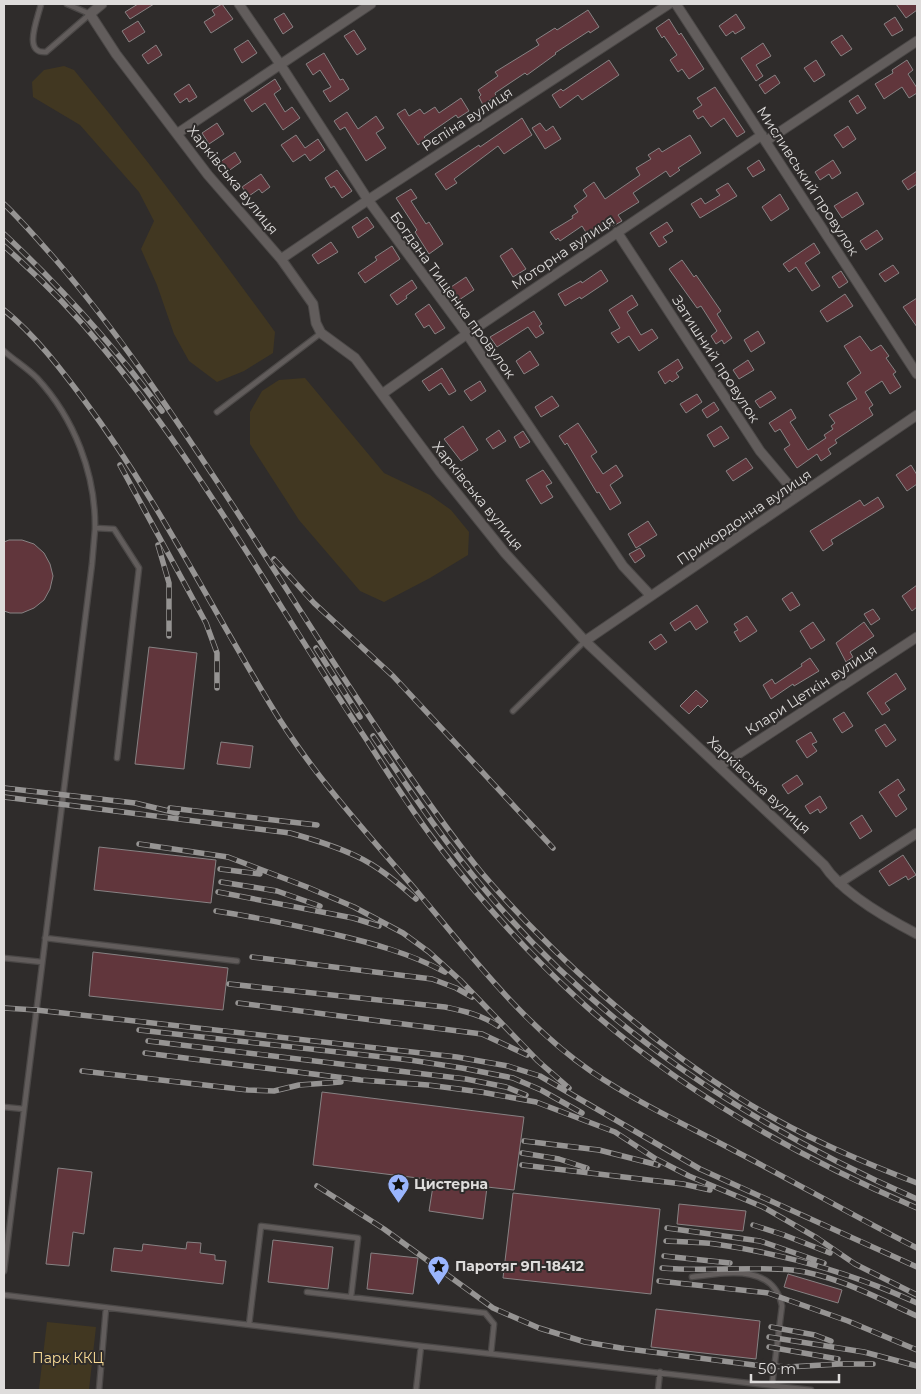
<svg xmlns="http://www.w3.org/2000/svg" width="921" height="1394" font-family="Montserrat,sans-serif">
<rect width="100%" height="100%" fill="#2f2c2b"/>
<path fill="#413721" d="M64,66l10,4c70,85 136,173 201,262l-2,21 -29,18 -27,11 -28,-21 -15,-27 -17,-49 -16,-36 13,-28 -15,-29 -59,-67 -47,-28 -1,-15 12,-12z
M305,378l79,95 46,22 21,15 18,22 -1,23 -38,23 -46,24 -24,-11 -61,-71 -49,-76v-32l12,-21 17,-11z
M47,1322l49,5 -7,63 -50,-1z"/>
<path fill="#61363c" stroke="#878283" d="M138,4h16l-24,15 -5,-7z
M222,4l11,15 -22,14 -7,-11 11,-7 -3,-5z
M896,4h21v6l-11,8z
M588,10l11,17 -9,6 -1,-2 -34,22 1,1 -29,21 -2,-2 -30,20 1,3 -13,9 -4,-8 2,-2 -3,-5 20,-14 -3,-4 44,-27 -3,-5 19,-12 2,2z
M284,13l9,14 -10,7 -9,-15z
M736,14l9,14 -10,6 -2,-3 -7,5 -7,-10z
M895,17l8,13 -11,6 -8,-12z
M669,19l10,16 2,-2 23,36 -15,10 -7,-10 -4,3 -8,-12 7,-5 -13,-19 -2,2 -6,-10z
M138,21l7,11 -16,10 -7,-11z
M354,30l12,19 -9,6 -13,-19z
M842,35l10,14 -11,7 -10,-14z
M248,40l9,13 -15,10 -8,-14z
M763,43l8,13 -15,9 7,11 -7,5 -15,-23z
M156,45l6,10 -14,9 -6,-9z
M324,53l16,27 3,-1 6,10 -19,13 -7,-11 8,-4 -11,-17 -7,5 -7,-11z
M609,60l10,15 -37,25 -4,-5 -18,13 -8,-13 9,-6 2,2z
M816,60l9,15 -11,7 -10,-14z
M907,60l6,10 -5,4 9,14v5l-8,5 -7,-11 -18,12 -9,-15 18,-11 -1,-3z
M775,75l5,8 -15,11 -6,-9z
M275,79l6,10 -7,5 11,18 7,-5 8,11 -17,12 -18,-27 -13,9 -8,-12z
M189,84l8,13 -8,5 -2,-4 -7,5 -6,-9z
M715,87l30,45 -8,5 -13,-19 -13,9 -8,-11 -5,3 -5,-8 9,-6 -5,-7z
M858,95l8,13 -9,6 -8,-13z
M461,98l8,13 -11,7 -2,-3 -32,22 2,2 -8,6 -21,-31 8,-5 4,7 11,-7 4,5 11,-7 4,6z
M347,112l11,17 18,-13 8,12 -8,5 10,15 -20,13 -21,-34 -5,3 -6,-9z
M522,118l10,17 -28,19 -6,-8 -44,33 3,4 -11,7 -11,-16 44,-29 1,2z
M217,123l7,11 -15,10 -7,-11z
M540,123l6,8 7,-5 8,13 -16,10 -13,-21z
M848,126l8,13 -13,9 -9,-13z
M296,135l9,13 13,-9 7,11 -15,11 -5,-7 -12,8 -12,-17z
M690,135l11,18 -23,15 2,2 -10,7 -4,-6 -33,22 6,9 -21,13 4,6 -9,5 -4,-6 -22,14 -5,-8 -22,15 -2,-3 -2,2 -6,-8 23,-14 -1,-2 6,-4 -4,-6 13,-10 -4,-6 11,-8 11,17 35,-24 -4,-7 15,-9 -3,-4 11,-7 3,4z
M235,152l6,10 -14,10 -7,-10z
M759,160l6,10 -12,7 -6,-9z
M833,160l8,13 -9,6 -3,-5 -9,6 -5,-8z
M337,170l15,21 -10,7 -8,-12 -3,2 -6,-10z
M917,171v13l-9,6 -6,-9z
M261,174l9,13 -8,6 -3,-4 -10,7 -7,-9z
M728,183l9,13 -37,22 -9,-14 10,-6 4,6 15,-9 -4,-5z
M411,189l6,9 -6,3 15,23 3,-2 14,22 -14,10 -14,-22 2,-2 -21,-32z
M857,192l7,12 -22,14 -8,-12z
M780,194l9,15 -18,12 -9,-14z
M367,217l7,10 -16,11 -6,-11z
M667,222l6,9 -10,6 4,5 -8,5 -9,-14z
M877,230l6,9 -17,11 -6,-9z
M331,242l7,10 -20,12 -6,-9z
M814,243l6,10 -15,10 15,23 -8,5 -16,-24 -7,5 -6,-8z
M392,246l8,13 -35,24 -7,-10 19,-13 -2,-3z
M512,248l14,21 -13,8 -13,-21z
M682,260l12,17 2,-2 25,36 -4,3 15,24 -8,6 -2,-4 -6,4 -5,-8 6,-5 -16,-25 -4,2 -28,-39z
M893,265l6,8 -14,9 -6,-8z
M601,270l7,11 -27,18 -1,-2 -15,9 -7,-12 23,-13 1,2z
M841,271l7,11 -9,6 -7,-11z
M466,277l8,13 -15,10 -8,-13z
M412,280l5,8 -11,8 1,2 -10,7 -7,-10z
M845,294l8,12 -26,16 -7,-11z
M632,295l6,10 -11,7 14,23 11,-6 6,9 -19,13 -10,-15 -11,7 -7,-10 9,-5 -11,-18z
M917,298v29l-14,-20z
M429,304l16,24 -10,6 -6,-9 -5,3 -9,-14z
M534,311l8,13 -3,2 5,7 -8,5 -8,-11 -31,20 -7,-10z
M758,331l7,12 -14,9 -7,-12z
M860,336l11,15 10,-6 8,11 -3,2 10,14 -3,2 8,13 -11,7 -8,-13 -17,11 8,13 -4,3 4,7 -38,25 2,3 -9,6 3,5 -10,7 -4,-7 -20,14 -13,-19 6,-4 -10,-16 -5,3 -6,-9 22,-14 5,9 -6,4 18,28 18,-12 -2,-3 9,-6 -2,-3 4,-3 -6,-8 28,-16 -10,-16 14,-10 -17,-27z
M530,351l9,14 -15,9 -8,-13z
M678,359l5,9 -7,5 3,4 -7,5 -2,-2 -5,4 -7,-12z
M748,360l6,10 -15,9 -6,-9z
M442,368l14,23 -7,4 -8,-12 -12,8 -7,-10z
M480,381l6,10 -15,10 -7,-10z
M771,391l5,7 -16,10 -5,-7z
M697,394l5,8 -16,11 -6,-9z
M552,396l7,10 -18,11 -6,-10z
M714,402l5,8 -12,8 -5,-8z
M578,423l19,29 -6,4 12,18 13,-9 7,11 -13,9 11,18 -11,7 -11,-18 -2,1 -30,-50 -2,2 -6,-9z
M463,426l15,24 -17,11 -17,-22z
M721,426l8,12 -15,9 -7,-12z
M499,430l7,11 -13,8 -7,-10z
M523,431l7,11 -10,6 -6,-11z
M746,458l7,10 -20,13 -7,-10z
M911,465l6,10v9l-10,7 -11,-16z
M543,470l9,13 -6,3 7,11 -12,7 -15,-24z
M878,497l6,10 -53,33 2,4 -10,7 -13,-20 50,-31 4,6z
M648,521l9,14 -21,13 -8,-14z
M9,540h13l12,4 10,9 6,11 3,12 -3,13 -6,11 -10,8 -12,5h-12l-6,-2v-69z
M640,548l5,8 -10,7 -6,-9z
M917,585v22l-5,4 -10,-15z
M792,592l8,13 -10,6 -8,-12z
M697,605l11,17 -12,8 -6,-9 -15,10 -5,-8z
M873,609l7,10 -9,6 -7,-11z
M747,616l10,15 -17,11 -6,-10 4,-2 -4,-6z
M813,622l12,18 -14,9 -11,-18z
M864,622l10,14 -24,16 3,5 -7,5 -10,-19z
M661,634l6,8 -12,8 -6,-8z
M149,647l48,6 -13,116 -49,-5z
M810,658l9,13 -25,15 -1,-2 -22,15 -8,-14 9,-6 3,5 27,-18 -1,-2z
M896,673l10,16 -21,14 5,7 -8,5 -15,-22z
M696,690l12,11 -7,7 -3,-3 -9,9 -9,-8z
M844,712l9,14 -11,7 -9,-14z
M885,724l11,16 -10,7 -11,-17z
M811,732l6,10 -5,2 5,7 -10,7 -11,-17z
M221,742l32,4 -3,22 -33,-4z
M797,775l6,9 -15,10 -6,-9z
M898,779l7,11 -7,5 9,14 -11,8 -17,-25z
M820,796l7,12 -7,5 -2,-4 -8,5 -5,-8z
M862,815l10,16 -12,8 -10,-16z
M99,847l117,13 -5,43 -117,-13z
M903,855l13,20 -8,5 -2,-4 -17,10 -10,-15z
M93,952l135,16 -5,42 -134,-14z
M322,1092l202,25 -10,73 -27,-3 -4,32 -54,-8 5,-31 -121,-15z
M58,1168l34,4 -8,62 -11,-2 -4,34 -23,-2z
M513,1193l147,16 -9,85 -148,-16z
M679,1204l67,7 -3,20 -66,-7z
M273,1240l60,7 -5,42 -60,-7z
M187,1242l14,1 -1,10 15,2v5l11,1 -3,23 -112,-13 3,-23 28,3 1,-7 43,5z
M371,1253l47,5 -5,36 -46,-5z
M788,1274l54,16 -4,13 -54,-16z
M656,1309l104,12 -4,38 -105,-12z"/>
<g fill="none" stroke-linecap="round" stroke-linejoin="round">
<defs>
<path id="lane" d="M41,4c-3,14 -19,50 5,48l44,-38 -23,-10
M4,351c10,9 23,17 33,27 37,40 59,96 58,151 -1,12 -2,23 -3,35l-88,707
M217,412l104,-79
M95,528l19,1 25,39 -22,190
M513,711l72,-70
M45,938l192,23
M4,958l38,4
M4,1107l20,2
M692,1277c33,-4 82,-14 90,29l-10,79
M307,1292l178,21 9,11 -3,29
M4,1295l417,51 390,44
M249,1325l12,-99 97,12 -7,59
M99,1390l7,-82
M416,1390l5,-44
M658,1390l2,-18"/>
<path id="street" d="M102,4l-12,10 26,40 92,121 73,84 32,45 3,19 5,10 34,25 85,114 65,81 80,88 239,224c18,28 64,54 93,69
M239,4l41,60 88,136 99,134 156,232 28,30
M676,4l241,370
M178,133l193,-129
M766,141l151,-100
M617,232l143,219 38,45
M281,259l87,-59 301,-196
M382,394l85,-60 295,-199
M585,641l332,-226
M720,766l197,-129
M839,883l78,-50"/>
</defs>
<use href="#lane" stroke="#4b4847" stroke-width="7"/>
<use href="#street" stroke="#4b4847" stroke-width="11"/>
<use href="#lane" stroke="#625d5c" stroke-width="4.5"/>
<use href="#street" stroke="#625d5c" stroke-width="9"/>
<defs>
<path id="rail" d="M4,204c18,17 34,36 51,55 63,73 116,153 169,233 59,90 115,182 176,270 26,37 52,75 81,110 71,83 165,167 257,225 57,36 117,62 179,86
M4,234c58,54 111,113 158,177
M4,246c35,31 69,65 99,102 101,122 177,263 265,394 23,36 46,73 73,107 41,53 87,104 137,150 98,90 218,157 339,209
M4,310c31,25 56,58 80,90 71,95 124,202 186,304 40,67 94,126 145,185 54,64 107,135 177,183 44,30 94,53 141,78 62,32 122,67 184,98
M120,465l86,158 11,30v35
M158,545l11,38v53
M274,559l40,44 79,73 160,172
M316,648l44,69
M373,736c36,53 71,106 113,155 115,138 268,237 431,308
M4,788l131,15 42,10
M4,797l286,36c22,6 45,13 66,23 22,10 42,27 60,43
M170,808l147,17
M139,844l89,13 79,30 47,20 49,26 26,19 31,28 78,81 31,27
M220,869l40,5
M221,882l56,9 43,15
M218,892l135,26 26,8
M216,911c39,6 78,14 117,23 39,9 76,19 112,38
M252,957l180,22 24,9 16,9
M229,984l216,23c19,4 37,8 53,19
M238,1003l244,31 45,21
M4,1008l32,2 421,47 51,9 32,10 160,93 217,98
M139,1030l271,30 52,8 51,10 28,12 41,23
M148,1041l318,38 40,8 20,8
M145,1053l216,27 67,5 53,7 55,10 79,30 41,27 33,17 74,31 54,31 38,26 62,31
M82,1071l166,19 26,1 25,-6 42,-3
M524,1141l75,9 59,15
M522,1153l37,6 28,9
M522,1165l161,19 27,6
M317,1186l67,43 109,79 46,20 46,14 36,6 133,17 34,2 52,-3h33
M753,1225l31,10 46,18
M667,1228l93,13 64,22
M666,1241c16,1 33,1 49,3 70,10 139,30 202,59
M664,1256l66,7
M662,1268c43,4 86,-2 130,2 44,5 85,28 125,46
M659,1281l109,12 80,28 69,29
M771,1327l44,8 16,6
M769,1337l95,15 53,14
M769,1347l69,12"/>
</defs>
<use href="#rail" stroke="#969493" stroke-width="5.5"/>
<use href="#rail" stroke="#2f2c2b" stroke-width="4" stroke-dasharray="11" stroke-linecap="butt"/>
</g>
<defs>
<symbol id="sight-pin" viewBox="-11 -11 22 30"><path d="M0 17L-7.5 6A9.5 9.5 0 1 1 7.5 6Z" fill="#9ab5fd" stroke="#2f2c2b"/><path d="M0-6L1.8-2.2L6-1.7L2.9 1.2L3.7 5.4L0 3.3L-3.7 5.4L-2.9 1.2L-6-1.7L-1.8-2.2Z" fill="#111"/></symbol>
</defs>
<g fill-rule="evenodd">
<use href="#sight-pin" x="386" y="1172" width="25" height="34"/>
<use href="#sight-pin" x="426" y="1254" width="25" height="34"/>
</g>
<g text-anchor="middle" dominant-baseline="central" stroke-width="4" stroke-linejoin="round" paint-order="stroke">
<g font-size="14" fill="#dedcdb" stroke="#2f2c2b">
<text transform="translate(467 119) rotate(-33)">Рєпіна вулиця</text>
<text transform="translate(233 180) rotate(51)">Харківська вулиця</text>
<text transform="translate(808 181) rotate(57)">Мисливський провулок</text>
<text transform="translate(563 252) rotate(-34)">Моторна вулиця</text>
<text transform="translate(453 295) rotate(54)">Богдана Тищенка провулок</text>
<text transform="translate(716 359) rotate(57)">Затишний провулок</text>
<text transform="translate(478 496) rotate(51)">Харківська вулиця</text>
<text transform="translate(744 517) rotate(-34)">Прикордонна вулиця</text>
<text transform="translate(811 690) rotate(-33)">Клари Цеткін вулиця</text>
<text transform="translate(759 785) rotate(43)">Харківська вулиця</text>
</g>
<g font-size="14" font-weight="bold" fill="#dedcdb" stroke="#2f2c2b" text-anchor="start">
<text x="414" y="1184">Цистерна</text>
<text x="455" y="1266">Паротяг 9П-18412</text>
</g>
<g font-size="14" fill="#f9db96" stroke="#2f2c2b">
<text x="68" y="1358">Парк ККЦ</text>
</g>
</g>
<rect width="921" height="1394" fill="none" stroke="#dedcdb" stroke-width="10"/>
<path d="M751 1374v8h88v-8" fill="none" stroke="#dedcdb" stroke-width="2.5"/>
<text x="758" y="1374" font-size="15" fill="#dedcdb" stroke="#2f2c2b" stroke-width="4" paint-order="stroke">50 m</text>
</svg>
